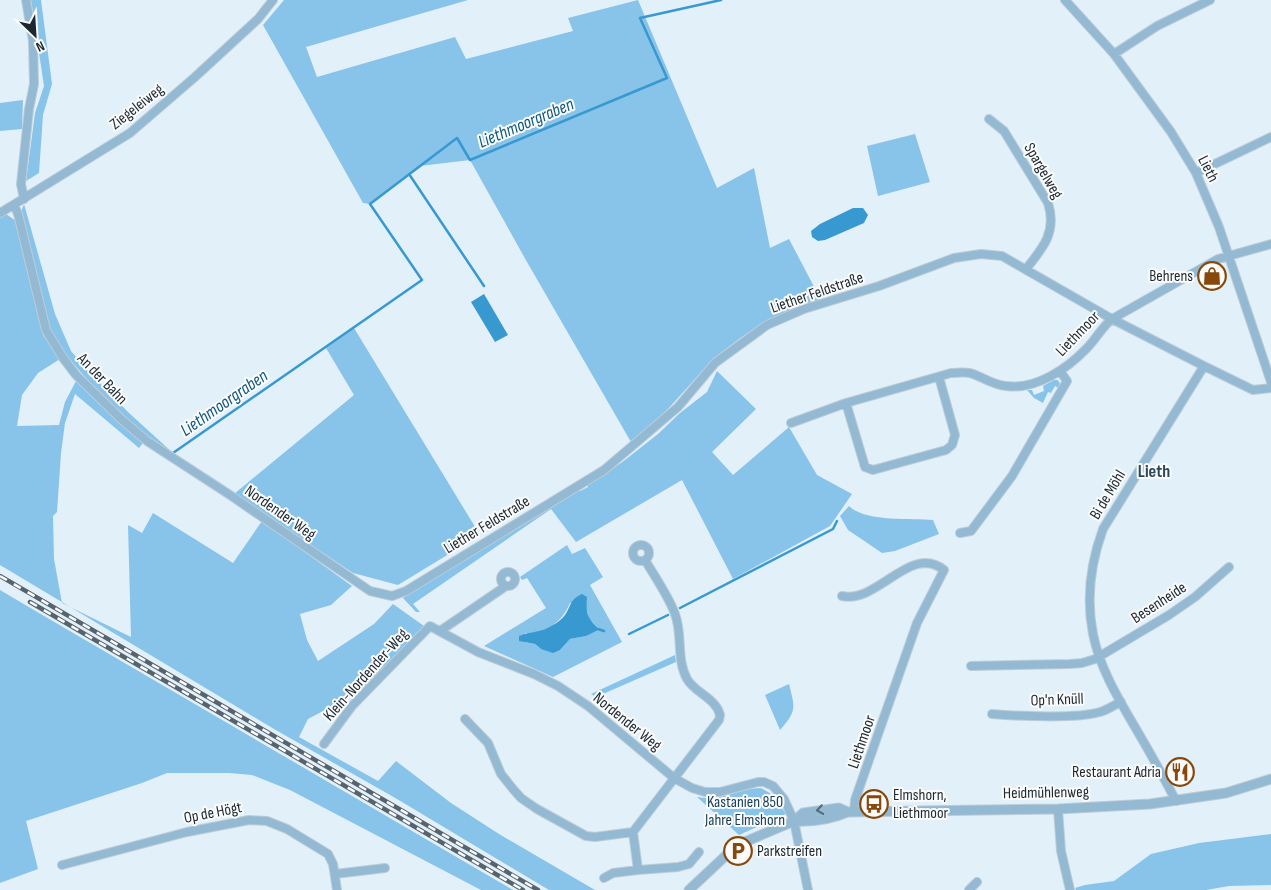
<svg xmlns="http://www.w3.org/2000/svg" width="1271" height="890" font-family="'Sofia Sans Condensed',sans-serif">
<rect width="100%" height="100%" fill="#e2f0fa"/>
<path fill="#88c3ea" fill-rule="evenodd" d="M31,0h10l11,84 -9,31 -4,58 -13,8 9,-68 9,-27z
M284,0h184l-162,47 11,30 138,-40 11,22 107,-28 -5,-13 70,-18 79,188 37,-20 16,80 19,-9 32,61 -52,19 -30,20 -26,20 -45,50 -37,33 -104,-180 -57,-102 -50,6 -50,38 -7,-1 -100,-178z
M23,100l-1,29 -22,2v-28z
M915,134l15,48 -52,14 -11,-50z
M24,204l31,110 16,37 17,20 41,42 44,40 -52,-34 -55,-64 -15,-24 -30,-119z
M6,214l10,7 27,114 17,24 -22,14 -16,22 -5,31 42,-1 6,-23 11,-21 67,62 -4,5 -64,-54 -10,29 -4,30 -4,59 -4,4 1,43 8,44 69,34 -3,-112 14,8 11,-20 80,50 29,-42 90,65 -21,19 -31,9 7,26 11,21 56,-37 19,-20 31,22 -58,62 -58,31 -9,18 79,44 18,-20 55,42 48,31 96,56h-46l-152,-91 -123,-70 -274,-164v-347z
M354,328l126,207 -82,50 -45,-12 -119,-79 120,-99 -28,-47z
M717,371l39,38 -44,43 21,23 56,-48 28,48 35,19 -22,32 -97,53 -51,-99 -106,62 -25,-33 -138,95 7,8h-4l-13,-14 11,-9 58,-33 78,-50 29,-17 1,2 8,-4 -1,-4 18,-9 20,-14 33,-26 22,-21 27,-21z
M1054,380h4l2,4 -2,4 -3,-2 -4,7 -3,-1 -5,11 -9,-5 -7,-8h5l2,5 10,-4 -1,-5z
M849,506c15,16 62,12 84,14l6,14 -44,17 -13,2 -34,-23 -8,-14z
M567,545l5,9 13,-6 18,29 -13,8 32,57 -69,35 -69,-31 62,-38 -19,-30 -5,2 -2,-3zM570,603l16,5 3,11 9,9 -12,8 -16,3 -10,11 -19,-1 -6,-5 -11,-2 1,-9c22,0 36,-10 45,-30z
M0,590l27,16 486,284h-32l-191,-100 -38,-15 -23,-2h-62l-25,10 -116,38 12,48 -38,14z
M675,655l1,7 -80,35 -5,-3z
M789,684c6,24 8,27 -9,46l-15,-35z
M761,788l12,7 13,19 -47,21 -42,-38c25,5 41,-9 64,-9z
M1271,834v51l-42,1 -23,4h-130l-1,-2 10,-3 29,-4 37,-27 48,-11z"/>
<path fill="#3799d0" d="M853,208h10l5,7 -4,8 -39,17 -7,1 -6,-4 -1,-6 9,-7z
M484,294l24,41 -13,7 -24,-40z
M582,594l5,3c-1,15 -1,20 11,31v2l-12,6 -16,3 -10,11 -7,3 -12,-4 -6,-5 -16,-3v-5c11,-5 22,-3 34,-11 4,-2 9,-6 12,-10 7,-10 4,-15 17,-21z"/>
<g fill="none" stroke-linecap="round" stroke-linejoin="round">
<path stroke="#3799d0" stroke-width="2.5" d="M409,174l75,112
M173,453l249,-173 -52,-76 87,-66 13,22 197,-82 -27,-60 81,-18
M680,608l153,-79 4,-8
M598,629l6,2
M629,634l39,-19"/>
<defs>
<path id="minor" d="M1065,0l49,54 57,78 25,41 23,54 52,155
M1114,54l43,-28 53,-26
M989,119l15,12 44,72c9,28 -4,44 -22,66
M1196,173l75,-36
M24,199l-3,-15 8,-75 5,-25 -1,-43 -7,-41
M14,205l4,9 28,116 17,28 13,17 45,44 26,22 83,54 140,96 22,5 14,-5 198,-121 74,-63 37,-44 52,-38 37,-16 75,-23 75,-28 27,-4 21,2 110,63 92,47 49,24 18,-2
M0,213l130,-80 65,-56 63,-58 15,-19
M939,377l16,58 -3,10 -6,5 -73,20 -8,-3 -19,-64 105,-30c7,0 15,-2 22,1 11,4 21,11 33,12 30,4 61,-17 81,-38 9,-9 15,-21 25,-29l106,-60 53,-15
M791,423l55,-20
M960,533l11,-2 41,-55 55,-95 -7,-10
M633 553a8 8 0 1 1 16 0a8 8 0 1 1-16 0Z
M501 579a7 7 0 1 1 14 0a7 7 0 1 1-14 0Z
M842,596c36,8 68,-53 102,-26l-27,53 -62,177 -1,11
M440,631l66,-45
M971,666l99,-2 12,-1 13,-4 74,-44 26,-18 34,-30
M992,714c24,2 85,5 108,-2 7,-2 14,-7 21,-10
M465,719l23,24 13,31 12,15 8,9 16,11 49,27 9,1 38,-5 86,-112 1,-5c-4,-17 -25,-22 -33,-36 -11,-20 -4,-44 -12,-65 -6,-17 -20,-37 -30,-54
M324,744l28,-38 78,-80 48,26 56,22 24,12 30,20 86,72 18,10 13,4h15l38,-10h6l9,4 11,13 10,22 14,69
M1176,801c-12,-23 -24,-45 -37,-67 -18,-31 -39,-64 -46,-100 -7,-35 -2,-72 10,-105l101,-163
M1058,809l3,42 9,39
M633,832l5,38 40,-3 11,-3 10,-12
M62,865l125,-33 62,-12 18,1 20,8 41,25 5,10 4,26
M335,874l50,-6
M604,878l9,-5 25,-3
M969,890l8,-8"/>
<path id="tertiary" d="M794,821c18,1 38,-2 54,-9l210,-3 92,-5 76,-11 45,-14
M689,890l46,-43 12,-6 47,-20 9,-8 36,-5 9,4"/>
</defs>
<use href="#minor" stroke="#beccd6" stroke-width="10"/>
<use href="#tertiary" stroke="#beccd6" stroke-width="11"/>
<use href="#minor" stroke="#93b9d3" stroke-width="8"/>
<use href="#tertiary" stroke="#93b9d3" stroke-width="9"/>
<defs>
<path id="rail" d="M0,576l538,314
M30,602l493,288"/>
</defs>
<use href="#rail" stroke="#57646e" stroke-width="4.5"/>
<use href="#rail" stroke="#fbfbfb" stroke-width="2.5" stroke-dasharray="8" stroke-linecap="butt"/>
</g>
<defs><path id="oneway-chevron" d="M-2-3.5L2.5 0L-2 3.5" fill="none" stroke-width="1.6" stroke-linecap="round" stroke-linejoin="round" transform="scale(1.25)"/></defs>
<use stroke="#51697a" href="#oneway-chevron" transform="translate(820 810) rotate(171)"/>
<defs>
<symbol id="shop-ring" viewBox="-11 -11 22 22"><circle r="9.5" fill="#fbfbfb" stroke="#87490b" stroke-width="1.5"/><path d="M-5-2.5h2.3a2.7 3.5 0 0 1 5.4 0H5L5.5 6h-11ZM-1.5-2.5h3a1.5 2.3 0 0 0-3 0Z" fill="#87490b"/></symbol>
<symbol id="restaurant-ring" viewBox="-11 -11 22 22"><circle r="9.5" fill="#fbfbfb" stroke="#87490b" stroke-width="1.5"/><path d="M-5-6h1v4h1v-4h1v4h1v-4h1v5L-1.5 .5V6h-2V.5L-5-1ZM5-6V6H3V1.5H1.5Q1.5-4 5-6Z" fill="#87490b"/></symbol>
<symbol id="bus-ring" viewBox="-11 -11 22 22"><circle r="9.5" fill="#fbfbfb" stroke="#87490b" stroke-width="1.5"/><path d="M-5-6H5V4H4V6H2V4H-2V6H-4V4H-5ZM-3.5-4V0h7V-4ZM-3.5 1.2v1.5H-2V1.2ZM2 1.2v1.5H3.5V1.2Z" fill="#87490b"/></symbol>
<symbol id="parking-ring" viewBox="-11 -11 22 22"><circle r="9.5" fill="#fbfbfb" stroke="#87490b" stroke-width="1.5"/><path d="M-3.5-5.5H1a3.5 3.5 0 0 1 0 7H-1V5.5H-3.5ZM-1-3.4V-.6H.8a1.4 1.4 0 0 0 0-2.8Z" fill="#87490b"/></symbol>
</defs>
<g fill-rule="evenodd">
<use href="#shop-ring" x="1196" y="260" width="32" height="32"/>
<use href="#restaurant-ring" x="1164" y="756" width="32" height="32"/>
<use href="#bus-ring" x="858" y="788" width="32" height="32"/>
<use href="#parking-ring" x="722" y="835" width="32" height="32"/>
</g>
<g text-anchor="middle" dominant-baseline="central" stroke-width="4" stroke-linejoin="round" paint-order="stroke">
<g font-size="16" fill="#1b2831" stroke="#fbfbfb">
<text transform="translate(137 107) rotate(-38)">Ziegeleiweg</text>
<text transform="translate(1208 169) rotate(63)">Lieth</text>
<text transform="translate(1043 171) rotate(60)">Spargelweg</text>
<text transform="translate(817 293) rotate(-19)">Liether Feldstraße</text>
<text transform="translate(1078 334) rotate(-46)">Liethmoor</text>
<text transform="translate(102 379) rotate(46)">An der Bahn</text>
<text transform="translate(1108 495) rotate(-59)">Bi de Möhl</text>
<text transform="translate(280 513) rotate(35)">Nordender Weg</text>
<text transform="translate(487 525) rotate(-31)">Liether Feldstraße</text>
<text transform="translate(1159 603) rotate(-33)">Besenheide</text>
<text transform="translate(366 675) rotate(-48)">Klein-Nordender-Weg</text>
<text transform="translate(1057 700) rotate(-2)">Op'n Knüll</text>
<text transform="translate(627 722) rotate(39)">Nordender Weg</text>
<text transform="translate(862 742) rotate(-71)">Liethmoor</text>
<text transform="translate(1046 793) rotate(-1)">Heidmühlenweg</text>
<text transform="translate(213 813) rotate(-11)">Op de Högt</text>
</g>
<g font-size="16" fill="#1b2831" stroke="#fbfbfb" text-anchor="end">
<text x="1193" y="276">Behrens</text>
<text x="1161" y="772">Restaurant Adria</text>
<text x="893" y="795" text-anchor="start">Elmshorn,<tspan x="893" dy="18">Liethmoor</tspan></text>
<text x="757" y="851" text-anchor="start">Parkstreifen</text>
</g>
<g font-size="16" fill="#194159" stroke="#fbfbfb">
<text x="745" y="802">Kastanien 850<tspan x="745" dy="18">Jahre Elmshorn</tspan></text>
</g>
<g font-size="18" font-style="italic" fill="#0e587e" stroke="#fbfbfb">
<text transform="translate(526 123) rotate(-23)">Liethmoorgraben</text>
<text transform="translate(224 403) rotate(-35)">Liethmoorgraben</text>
</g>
<g font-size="18" font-weight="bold" fill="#2a485c" stroke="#fbfbfb">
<text x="1154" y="471">Lieth</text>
</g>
</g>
<g transform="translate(35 35) rotate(155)" stroke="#fbfbfb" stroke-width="4" paint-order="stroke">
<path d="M0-4L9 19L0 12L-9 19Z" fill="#1b2831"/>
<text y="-8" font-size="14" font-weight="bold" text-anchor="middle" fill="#1b2831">N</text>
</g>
</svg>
